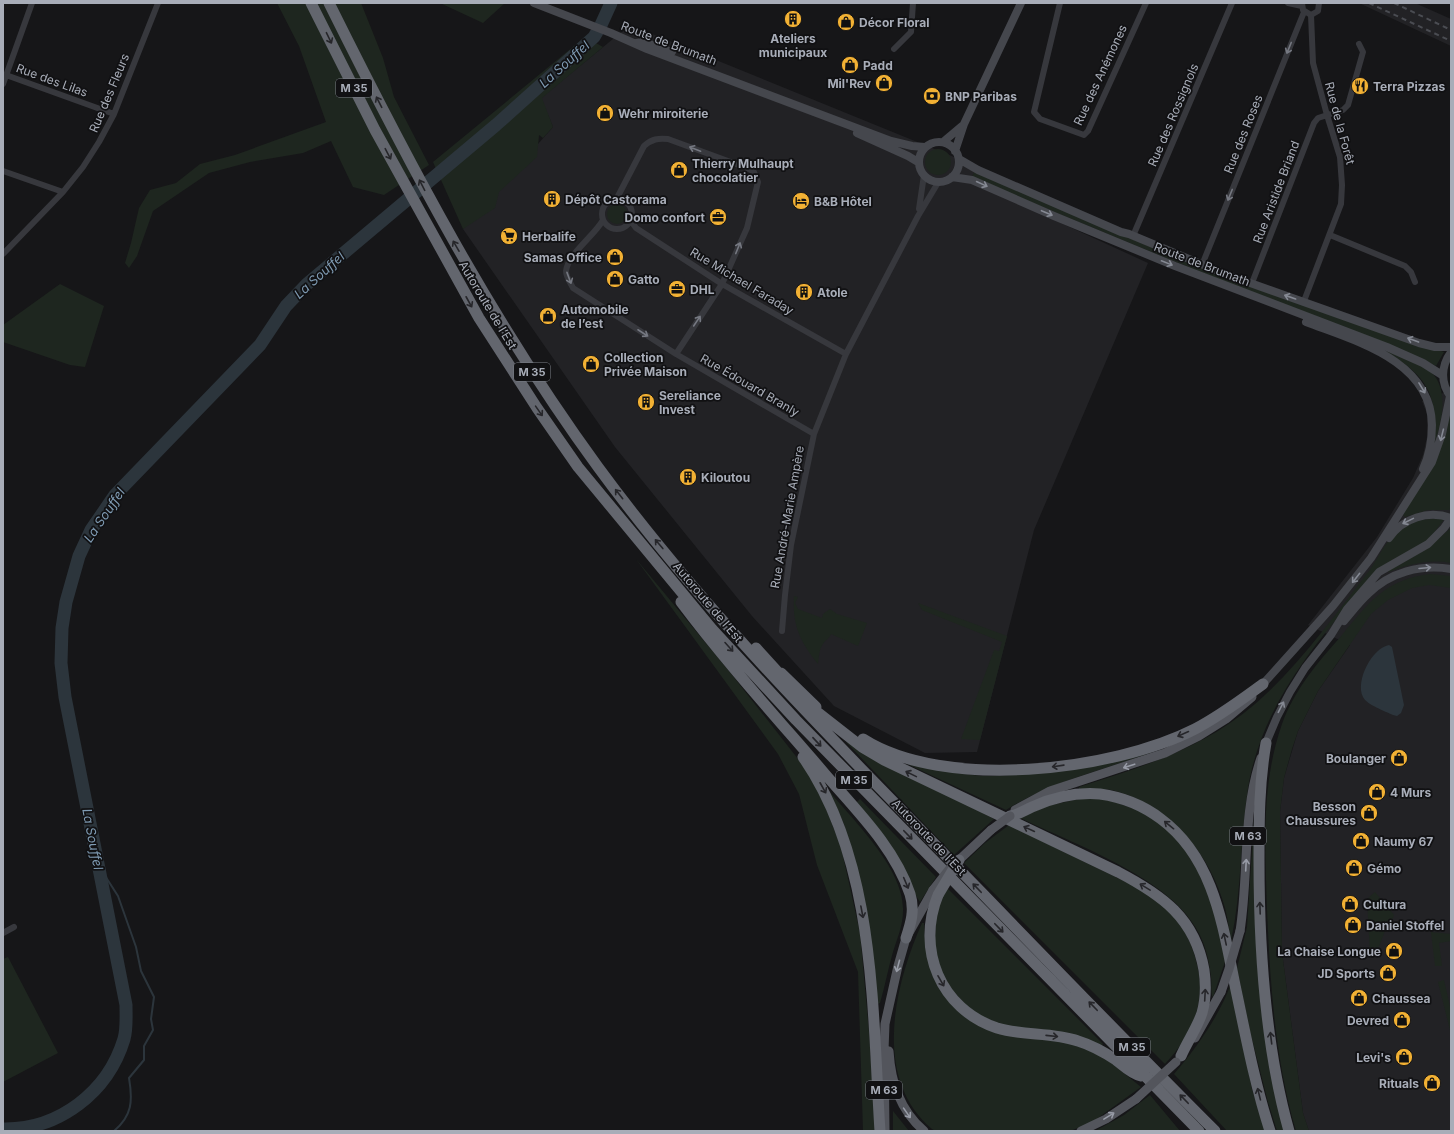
<svg xmlns="http://www.w3.org/2000/svg" width="1454" height="1134" font-family="Inter,sans-serif">
<rect width="100%" height="100%" fill="#161618"/>
<path fill="#222225" d="M1359,3h56l36,16v27z
M630,25l329,134 78,53 111,51 -114,267 -57,222 -52,1 -91,-47 -82,-90 -137,-169 -152,-218 90,-102 -12,-29z
M1451,390v741h-142l-6,-18 -21,-161 -2,-140 4,-34 14,-47 20,-40 32,-46 -42,-20 69,-88 36,-59 10,-23 4,-18v-23l-5,-13z"/>
<path fill="#1e261f" d="M277,3h84l22,55 11,39 35,68 -45,30 -31,-8 -22,-46 -28,12 -53,9 -41,11 -56,38 -16,45 -8,12 -4,-5 6,-20 8,-35 11,-18 26,-7 24,-19 35,-9 91,-33 -27,-76z
M440,3h65l-22,20z
M585,37l18,10 -61,51 11,29 -10,11 -4,-3 -2,22 -38,35 -4,16 -32,21 -30,-67z
M925 162a13 13 0 1 1 26 0a13 13 0 1 1-26 0Z
M974,172l240,102 230,78 -8,14 -14,-7c-151,-59 -302,-118 -450,-182z
M607 214a10 10 0 1 1 20 0a10 10 0 1 1-20 0Z
M60,284l44,22 -19,61 -15,-2 -67,-23v-17z
M1373,345c16,7 46,16 59,28 18,18 9,54 1,74 0,-14 2,-32 -1,-46 -7,-29 -36,-43 -59,-56z
M1451,405v102l-2,3h-21l-23,7 -3,-3 19,-29z
M1445,518c-7,9 -14,20 -24,27 -12,8 -25,12 -37,20 -14,9 -24,25 -34,38 -47,55 -90,112 -102,185 -8,51 -6,103 -17,153 -2,-11 -3,-22 -6,-33 -14,-52 -53,-101 -106,-116 -13,-4 -26,-3 -40,-2v-3c63,-20 125,-39 176,-83 44,-38 79,-88 114,-133 9,-12 16,-30 28,-39 15,-13 29,-13 48,-14z
M1451,528v35c-21,-4 -42,1 -62,9l-1,-1 37,-21z
M636,559l93,112 80,102 11,20 21,54 19,86 9,99 7,99h-13l-5,-159 -41,-107 -18,-71 -21,-40z
M1430,574l21,2v12l-22,-3 -17,3 -24,12 -17,14 -53,77 -20,40 -6,18 -8,29 -4,34 2,140 21,161 6,18h-13c-21,-72 -26,-148 -29,-222 -2,-63 -6,-125 15,-185 12,-34 37,-63 60,-89 26,-32 44,-56 88,-61z
M794,596l4,1 -3,6 3,6 24,9 1,-4 7,-5 7,5 30,9 -9,23 -27,-12c-2,5 -5,5 -8,10 -4,5 -4,13 -5,20 -18,-22 -26,-39 -24,-68z
M918,603l89,33 -27,104 -19,-1 33,-89 5,1 3,-9 -80,-32z
M846,742h1l147,77 -40,36z
M1155,751c-50,19 -104,30 -149,59l-101,-47h4c27,6 54,13 82,13 55,-1 110,-16 164,-25z
M829,791c25,30 76,79 74,120 0,14 -6,28 -10,41 -5,17 -8,34 -13,51l-3,1 -16,-119 -17,-61z
M860,799l76,78 -16,25 -64,-99z
M1079,799h27l40,14 40,33 24,45 16,68 -13,38c-3,-3 -1,-14 -2,-20 -2,-18 -6,-34 -15,-49 -29,-51 -124,-85 -176,-110l27,-12z
M1254,819l1,76 29,236h-7l-9,-29 -18,-71 -13,-63 10,-41z
M1009,825c29,14 58,28 88,43 21,10 56,26 73,43 16,18 25,39 29,63 5,36 -10,64 -34,90l-201,-201 21,-20z
M947,888l156,156 -2,2 -94,-19 -35,-15 -26,-29 -12,-32 3,-42z
M1375,892l19,23 -3,8 -5,5 -10,27 -6,-2 -3,-54z
M922,923h2l1,16 41,77 106,28 31,12 38,31 -50,36 -21,8h-135l-3,-2c-60,-51 -38,-143 -10,-206z
M1431,932l20,2v7l-12,2 3,23h-7z
M8,957l50,96 -55,29v-123z
M1444,980l7,31v23l-13,-52z
M1231,984l21,105 13,42h-38l-53,-57c23,-27 44,-56 57,-90z
M1150,1095l30,36h-85l29,-16z
M893,1111l16,20h-16z"/>
<path fill="#2c353c" d="M1389,645l3,2 12,58 -3,8 -4,3 -4,-1c-8,-4 -26,-10 -30,-18 -8,-16 9,-49 26,-52z"/>
<g fill="none" stroke-linecap="round" stroke-linejoin="round">
<path stroke="#2c353c" stroke-width="2" d="M100,868l18,28 18,51 5,24 13,26 -3,22 2,11 -9,16v14l-15,18c4,23 3,38 -15,53"/>
<path stroke="#2c353c" stroke-width="13" d="M3,1129c56,1 105,-37 121,-90 3,-10 2,-23 2,-34l-61,-308 -4,-34 1,-35 4,-26 13,-46 12,-26 24,-35 145,-150 26,-39 21,-22 189,-159 98,-88 7,-12 10,-22"/>
<path stroke="#37383d" stroke-width="6" d="M1060,3l-26,109 6,7 44,16 4,-4 58,-128
M1288,3l14,3
M1302,3l1,7 8,5 7,-4 1,-8
M894,49l17,-17 2,-29
M6,75l108,39
M3,84l29,-81
M3,171l60,21
M617,198l27,-52c8,-7 14,-8 24,-7l79,29 7,4 4,10 -11,46 -25,56 -46,70
M602 214a15 15 0 1 1 30 0a15 15 0 1 1-30 0Z
M919,209l5,-34
M603,220c-8,15 -35,34 -37,51 0,6 4,11 7,17l103,66 138,80
M631,221l5,7 86,56 124,70
M1330,235l75,31 6,6 4,10
M1133,236l99,-233
M3,254l60,-62 20,-25 16,-25 15,-28 44,-111
M1202,265l102,-253
M1252,283l62,-160 4,-5 25,-8 5,-5 15,-53 -4,-8
M1304,301l37,-97 1,-19 -2,-28 -13,-42 -14,-52 -2,-48
M782,631l3,-36 6,-50 23,-111 32,-80 72,-138 21,-35
M3,933l11,-6"/>
<path stroke="#45474d" stroke-width="8" d="M534,3l77,30 36,16 244,92 21,5 13,1
M636,43l8,-1 28,10
M857,133l51,23 10,6
M943,142l19,-16
M919 162a20 20 0 1 1 40 0a20 20 0 1 1-40 0Z
M955,151l9,-27 57,-121
M959,159l19,11 143,62 8,2 96,40 194,69 16,4h16
M952,177l20,3 82,36 121,50 212,81 36,16 19,12
M1306,322c49,19 125,38 126,103 0,15 -3,31 -9,44
M1451,352c-10,14 -11,31 0,45
M1389,538c14,-20 39,-28 62,-20
M1344,621c8,-9 15,-19 24,-27 22,-22 53,-30 83,-25
M1263,684l70,-78 38,-48 61,-96 10,-28 8,-38
M1266,743l11,-26 13,-25 15,-24 26,-33 16,-26 32,-37 49,-28 16,-16 7,-10"/>
<path stroke="#53555c" stroke-width="9" d="M1015,810l35,-19 115,-38 34,-17 27,-17 26,-22
M959,860l32,-30
M1240,931c9,-57 2,-118 21,-173
M1195,1038l26,-46
M889,1051c2,32 11,59 35,80
M885,1130l-1,-80 1,-26 13,-58 8,-28 27,-48
M1081,1131l25,-12 30,-20"/>
<path stroke="#63666e" stroke-width="11" d="M311,3l64,127 104,188 58,90 41,59 134,162 84,91 403,411
M329,3c80,161 163,319 269,464 96,131 209,247 323,363 98,101 195,202 294,301
M681,602c45,60 95,115 144,172 31,36 70,74 85,120 5,16 1,29 -4,44
M756,648l29,32
M781,673l35,34
M807,704l55,43 22,13 234,112c44,23 77,46 86,98 2,14 2,29 -2,43 -5,15 -15,29 -21,43
M863,739c81,52 250,32 332,-10 25,-13 46,-29 68,-45
M1266,743c-7,40 -7,78 -7,118 0,88 6,185 30,270
M803,757c73,105 69,251 77,374
M1010,816c8,-1 15,-6 22,-9 22,-10 44,-15 68,-13 22,3 44,12 61,25 54,40 62,109 75,171 10,47 19,95 34,141
M938,895c-22,54 2,114 59,133 26,8 55,4 81,13 13,4 26,11 38,19 8,6 14,13 25,16"/>
<path stroke="#4a4c52" stroke-width="2" stroke-dasharray="5 4" stroke-linecap="butt" d="M1369,3l82,38
M1394,3l57,27"/>
<path stroke="#53555c" stroke-width="9" d="M991,830l19,-14
M933,890l18,-23
M1221,992l8,-23 11,-38
M1136,1099l40,-37"/>
<path stroke="#63666e" stroke-width="11" d="M938,895l21,-35"/>
</g>
<defs><path id="oneway-shaft" d="M-6 0H5M1.5-3L5.5 0L1.5 3" fill="none" stroke-width="1.6" stroke-linecap="round" stroke-linejoin="round"/></defs>
<g stroke="#26262a">
<use href="#oneway-shaft" transform="translate(329 38) rotate(64)"/>
<use href="#oneway-shaft" transform="translate(379 102) rotate(-117)"/>
<use href="#oneway-shaft" transform="translate(388 154) rotate(62)"/>
<use href="#oneway-shaft" transform="translate(422 185) rotate(-117)"/>
<use href="#oneway-shaft" transform="translate(456 246) rotate(-120)"/>
<use href="#oneway-shaft" transform="translate(469 302) rotate(61)"/>
<use href="#oneway-shaft" transform="translate(539 411) rotate(55)"/>
<use href="#oneway-shaft" transform="translate(619 494) rotate(-128)"/>
<use href="#oneway-shaft" transform="translate(659 544) rotate(-130)"/>
<use href="#oneway-shaft" transform="translate(729 647) rotate(48)"/>
<use href="#oneway-shaft" transform="translate(1183 734) rotate(156)"/>
<use href="#oneway-shaft" transform="translate(817 742) rotate(47)"/>
<use href="#oneway-shaft" transform="translate(1058 766) rotate(172)"/>
<use href="#oneway-shaft" transform="translate(911 774) rotate(-154)"/>
<use href="#oneway-shaft" transform="translate(823 788) rotate(61)"/>
<use href="#oneway-shaft" transform="translate(1169 825) rotate(-141)"/>
<use href="#oneway-shaft" transform="translate(1029 829) rotate(-155)"/>
<use href="#oneway-shaft" transform="translate(908 835) rotate(46)"/>
<use href="#oneway-shaft" transform="translate(906 883) rotate(67)"/>
<use href="#oneway-shaft" transform="translate(1145 887) rotate(-149)"/>
<use href="#oneway-shaft" transform="translate(977 888) rotate(-134)"/>
<use href="#oneway-shaft" transform="translate(1260 908) rotate(-92)"/>
<use href="#oneway-shaft" transform="translate(862 912) rotate(79)"/>
<use href="#oneway-shaft" transform="translate(999 928) rotate(46)"/>
<use href="#oneway-shaft" transform="translate(1225 939) rotate(-102)"/>
<use href="#oneway-shaft" transform="translate(941 981) rotate(60)"/>
<use href="#oneway-shaft" transform="translate(1205 995) rotate(-87)"/>
<use href="#oneway-shaft" transform="translate(1093 1006) rotate(-134)"/>
<use href="#oneway-shaft" transform="translate(1052 1036) rotate(6)"/>
<use href="#oneway-shaft" transform="translate(1271 1038) rotate(-97)"/>
<use href="#oneway-shaft" transform="translate(1259 1094) rotate(-104)"/>
<use href="#oneway-shaft" transform="translate(1184 1099) rotate(-134)"/>
</g>
<g stroke="#757881">
<use href="#oneway-shaft" transform="translate(1289 48) rotate(112)"/>
<use href="#oneway-shaft" transform="translate(695 149) rotate(-159)"/>
<use href="#oneway-shaft" transform="translate(1230 195) rotate(112)"/>
<use href="#oneway-shaft" transform="translate(738 248) rotate(-68)"/>
<use href="#oneway-shaft" transform="translate(569 278) rotate(70)"/>
<use href="#oneway-shaft" transform="translate(697 321) rotate(-56)"/>
<use href="#oneway-shaft" transform="translate(643 333) rotate(33)"/>
</g>
<g stroke="#858993">
<use href="#oneway-shaft" transform="translate(982 184) rotate(25)"/>
<use href="#oneway-shaft" transform="translate(1047 213) rotate(23)"/>
<use href="#oneway-shaft" transform="translate(1167 263) rotate(22)"/>
<use href="#oneway-shaft" transform="translate(1290 297) rotate(-161)"/>
<use href="#oneway-shaft" transform="translate(1413 340) rotate(-160)"/>
<use href="#oneway-shaft" transform="translate(1422 388) rotate(59)"/>
<use href="#oneway-shaft" transform="translate(1442 435) rotate(104)"/>
<use href="#oneway-shaft" transform="translate(1408 521) rotate(154)"/>
<use href="#oneway-shaft" transform="translate(1425 568) rotate(-5)"/>
<use href="#oneway-shaft" transform="translate(1356 578) rotate(128)"/>
<use href="#oneway-shaft" transform="translate(1281 707) rotate(-63)"/>
</g>
<g stroke="#979ba6">
<use href="#oneway-shaft" transform="translate(1129 766) rotate(162)"/>
<use href="#oneway-shaft" transform="translate(1246 865) rotate(-87)"/>
<use href="#oneway-shaft" transform="translate(898 966) rotate(105)"/>
<use href="#oneway-shaft" transform="translate(907 1113) rotate(55)"/>
<use href="#oneway-shaft" transform="translate(1109 1116) rotate(-31)"/>
</g>
<defs>
<symbol id="building-disc" viewBox="-11 -11 22 22"><circle r="9.5" fill="#f2b134" stroke="#111113"/><path d="M-4-6H4V6H1V3H-1V6H-4ZM-2.5-4.3h1.7v1.8h-1.7ZM.8-4.3h1.7v1.8H.8ZM-2.5-1h1.7V.8h-1.7ZM.8-1h1.7V.8H.8Z" fill="#111"/></symbol>
<symbol id="shop-disc" viewBox="-11 -11 22 22"><circle r="9.5" fill="#f2b134" stroke="#111113"/><path d="M-5-2.5h2.3a2.7 3.5 0 0 1 5.4 0H5L5.5 6h-11ZM-1.5-2.5h3a1.5 2.3 0 0 0-3 0Z" fill="#111"/></symbol>
<symbol id="restaurant-disc" viewBox="-11 -11 22 22"><circle r="9.5" fill="#f2b134" stroke="#111113"/><path d="M-5-6h1v4h1v-4h1v4h1v-4h1v5L-1.5 .5V6h-2V.5L-5-1ZM5-6V6H3V1.5H1.5Q1.5-4 5-6Z" fill="#111"/></symbol>
<symbol id="bank-disc" viewBox="-11 -11 22 22"><circle r="9.5" fill="#f2b134" stroke="#111113"/><path d="M-6-4H6V4H-6ZM0-2.3a2.3 2.3 0 1 0 0 4.6a2.3 2.3 0 1 0 0-4.6Z" fill="#111"/></symbol>
<symbol id="hotel-disc" viewBox="-11 -11 22 22"><circle r="9.5" fill="#f2b134" stroke="#111113"/><path d="M-6-4.5h1.5V1H6V5H4.5V3h-9V5H-6ZM-4 0a1.8 1.8 0 1 1 3.6 0ZM.5 0V-2.5h3Q6-2.5 6 0Z" fill="#111"/></symbol>
<symbol id="office-disc" viewBox="-11 -11 22 22"><circle r="9.5" fill="#f2b134" stroke="#111113"/><path d="M-6-3h4V-5.5h4V-3h4V5H-6ZM-1-4.5V-3h2v-1.5ZM-6 0V1H6V0Z" fill="#111"/></symbol>
<symbol id="supermarket-disc" viewBox="-11 -11 22 22"><circle r="9.5" fill="#f2b134" stroke="#111113"/><path d="M-6-5.5h2.5l.6 2H6L4.5 2H-2.5L-4.4-4H-6ZM-1.5 3.2a1.3 1.3 0 1 0 .1 0ZM3 3.2a1.3 1.3 0 1 0 .1 0Z" fill="#111"/></symbol>
</defs>
<g fill-rule="evenodd">
<use href="#building-disc" x="783" y="9" width="20" height="20"/>
<use href="#shop-disc" x="836" y="12" width="20" height="20"/>
<use href="#shop-disc" x="840" y="55" width="20" height="20"/>
<use href="#shop-disc" x="874" y="73" width="20" height="20"/>
<use href="#restaurant-disc" x="1350" y="76" width="20" height="20"/>
<use href="#bank-disc" x="922" y="86" width="20" height="20"/>
<use href="#shop-disc" x="595" y="103" width="20" height="20"/>
<use href="#shop-disc" x="669" y="160" width="20" height="20"/>
<use href="#building-disc" x="542" y="189" width="20" height="20"/>
<use href="#hotel-disc" x="791" y="191" width="20" height="20"/>
<use href="#office-disc" x="708" y="207" width="20" height="20"/>
<use href="#supermarket-disc" x="499" y="226" width="20" height="20"/>
<use href="#shop-disc" x="605" y="247" width="20" height="20"/>
<use href="#shop-disc" x="605" y="269" width="20" height="20"/>
<use href="#office-disc" x="667" y="279" width="20" height="20"/>
<use href="#building-disc" x="794" y="282" width="20" height="20"/>
<use href="#shop-disc" x="538" y="306" width="20" height="20"/>
<use href="#shop-disc" x="581" y="354" width="20" height="20"/>
<use href="#building-disc" x="636" y="392" width="20" height="20"/>
<use href="#building-disc" x="678" y="467" width="20" height="20"/>
<use href="#shop-disc" x="1389" y="748" width="20" height="20"/>
<use href="#shop-disc" x="1367" y="782" width="20" height="20"/>
<use href="#shop-disc" x="1359" y="803" width="20" height="20"/>
<use href="#shop-disc" x="1351" y="831" width="20" height="20"/>
<use href="#shop-disc" x="1344" y="858" width="20" height="20"/>
<use href="#shop-disc" x="1340" y="894" width="20" height="20"/>
<use href="#shop-disc" x="1343" y="915" width="20" height="20"/>
<use href="#shop-disc" x="1384" y="941" width="20" height="20"/>
<use href="#shop-disc" x="1378" y="963" width="20" height="20"/>
<use href="#shop-disc" x="1349" y="988" width="20" height="20"/>
<use href="#shop-disc" x="1392" y="1010" width="20" height="20"/>
<use href="#shop-disc" x="1394" y="1047" width="20" height="20"/>
<use href="#shop-disc" x="1422" y="1073" width="20" height="20"/>
</g>
<g text-anchor="middle" dominant-baseline="central" stroke-width="3.5" stroke-linejoin="round" paint-order="stroke">
<g fill="#111113" stroke="#7b7e86" stroke-width="1">
<rect x="336" y="79" width="36" height="18" rx="3"/>
<rect x="514" y="363" width="36" height="18" rx="3"/>
<rect x="836" y="771" width="36" height="18" rx="3"/>
<rect x="1230" y="827" width="36" height="18" rx="3"/>
<rect x="1114" y="1038" width="36" height="18" rx="3"/>
<rect x="866" y="1081" width="36" height="18" rx="3"/>
</g>
<g font-size="11" font-weight="bold" fill="#a8adb8">
<text x="354" y="88">M 35</text>
<text x="532" y="372">M 35</text>
<text x="854" y="780">M 35</text>
<text x="1248" y="836">M 63</text>
<text x="1132" y="1047">M 35</text>
<text x="884" y="1090">M 63</text>
</g>
<g font-size="12" font-weight="bold" fill="#a8adb8" stroke="#111113" text-anchor="start">
<text x="859" y="22">Décor Floral</text>
<text x="793" y="38" text-anchor="middle">Ateliers<tspan x="793" dy="14">municipaux</tspan></text>
<text x="863" y="65">Padd</text>
<text x="871" y="83" text-anchor="end">Mil'Rev</text>
<text x="1373" y="86">Terra Pizzas</text>
<text x="945" y="96">BNP Paribas</text>
<text x="618" y="113">Wehr miroiterie</text>
<text x="692" y="163">Thierry Mulhaupt<tspan x="692" dy="14">chocolatier</tspan></text>
<text x="565" y="199">Dépôt Castorama</text>
<text x="814" y="201">B&amp;B Hôtel</text>
<text x="705" y="217" text-anchor="end">Domo confort</text>
<text x="522" y="236">Herbalife</text>
<text x="602" y="257" text-anchor="end">Samas Office</text>
<text x="628" y="279">Gatto</text>
<text x="690" y="289">DHL</text>
<text x="817" y="292">Atole</text>
<text x="561" y="309">Automobile<tspan x="561" dy="14">de l’est</tspan></text>
<text x="604" y="357">Collection<tspan x="604" dy="14">Privée Maison</tspan></text>
<text x="659" y="395">Sereliance<tspan x="659" dy="14">Invest</tspan></text>
<text x="701" y="477">Kiloutou</text>
<text x="1386" y="758" text-anchor="end">Boulanger</text>
<text x="1390" y="792">4 Murs</text>
<text x="1356" y="806" text-anchor="end">Besson<tspan x="1356" dy="14">Chaussures</tspan></text>
<text x="1374" y="841">Naumy 67</text>
<text x="1367" y="868">Gémo</text>
<text x="1363" y="904">Cultura</text>
<text x="1366" y="925">Daniel Stoffel</text>
<text x="1381" y="951" text-anchor="end">La Chaise Longue</text>
<text x="1375" y="973" text-anchor="end">JD Sports</text>
<text x="1372" y="998">Chaussea</text>
<text x="1389" y="1020" text-anchor="end">Devred</text>
<text x="1391" y="1057" text-anchor="end">Levi's</text>
<text x="1419" y="1083" text-anchor="end">Rituals</text>
</g>
<g font-size="12" fill="#a8adb8" stroke="#111113">
<text transform="translate(669 43) rotate(21)">Route de Brumath</text>
<text transform="translate(1100 75) rotate(-65)">Rue des Anémones</text>
<text transform="translate(52 80) rotate(20)">Rue des Lilas</text>
<text transform="translate(109 93) rotate(-67)">Rue des Fleurs</text>
<text transform="translate(1173 115) rotate(-67)">Rue des Rossignols</text>
<text transform="translate(1340 123) rotate(75)">Rue de la Forêt</text>
<text transform="translate(1243 134) rotate(-68)">Rue des Roses</text>
<text transform="translate(1276 192) rotate(-69)">Rue Aristide Briand</text>
<text transform="translate(1202 264) rotate(21)">Route de Brumath</text>
<text transform="translate(742 281) rotate(31)">Rue Michael Faraday</text>
<text transform="translate(488 305) rotate(59)">Autoroute de l’Est</text>
<text transform="translate(750 385) rotate(30)">Rue Édouard Branly</text>
<text transform="translate(787 517) rotate(-80)">Rue André-Marie Ampère</text>
<text transform="translate(708 602) rotate(50)">Autoroute de l’Est</text>
<text transform="translate(929 837) rotate(46)">Autoroute de l’Est</text>
</g>
<g font-size="13" font-style="italic" fill="#7f9bb3" stroke="#111113">
<text transform="translate(564 64) rotate(-42)">La Souffel</text>
<text transform="translate(319 275) rotate(-42)">La Souffel</text>
<text transform="translate(104 515) rotate(-56)">La Souffel</text>
<text transform="translate(93 839) rotate(79)">La Souffel</text>
</g>
</g>
<rect width="1454" height="1134" fill="none" stroke="#a8adb8" stroke-width="8"/>
</svg>
